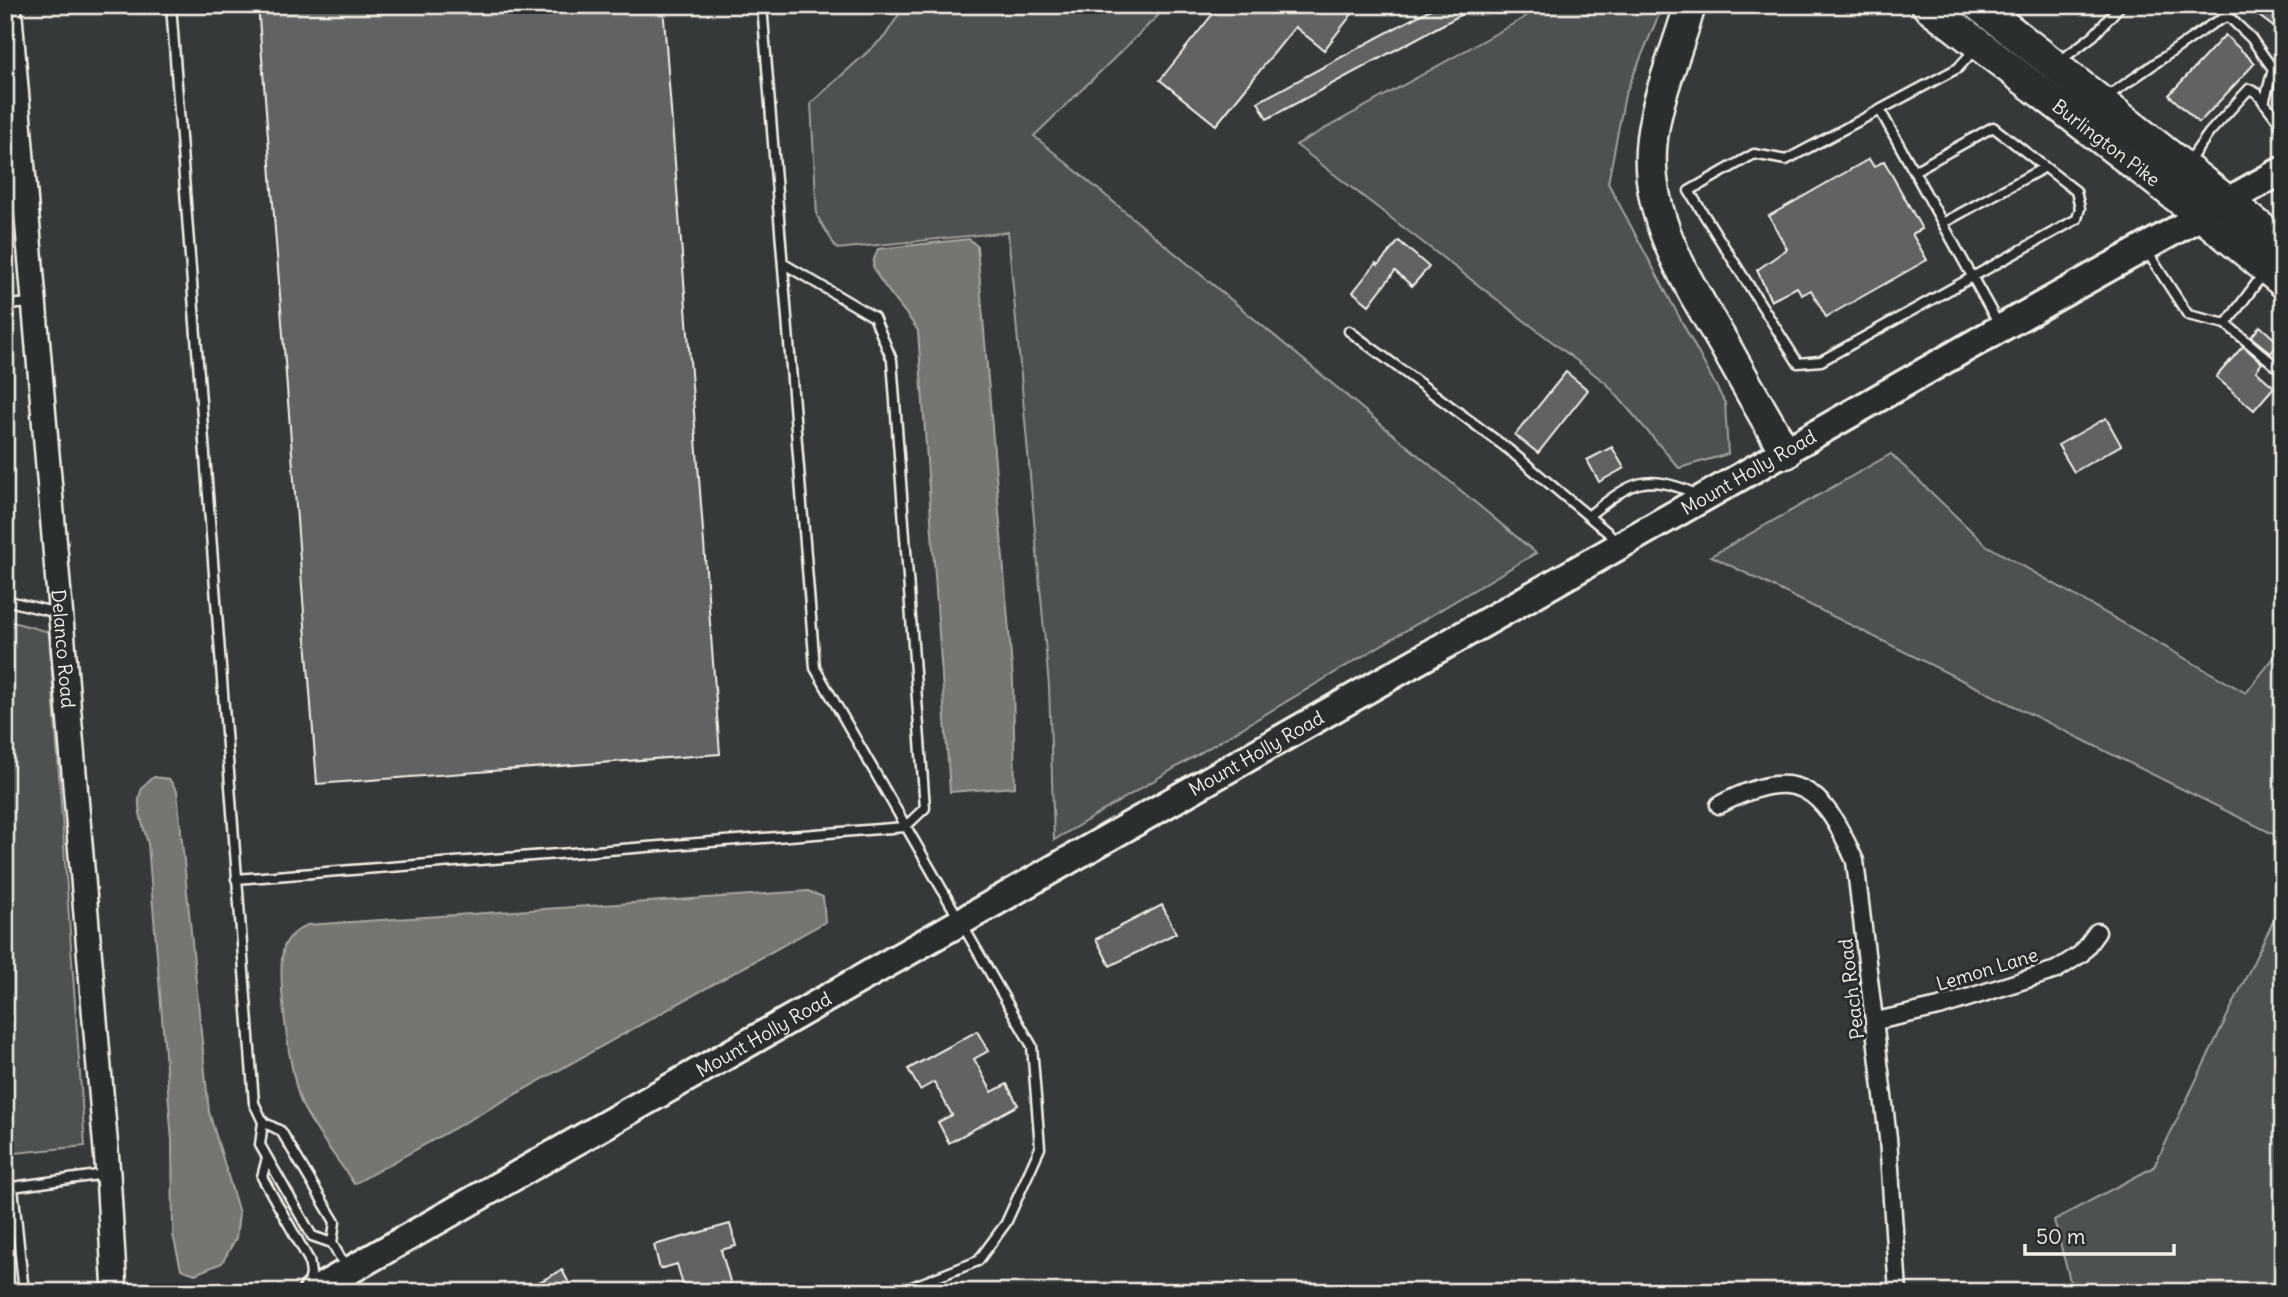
<svg xmlns="http://www.w3.org/2000/svg" width="2288" height="1297" font-family="Delius,sans-serif">
<rect width="100%" height="100%" fill="#363939"/>
<filter id="ink" filterUnits="userSpaceOnUse"><feTurbulence type="fractalNoise" baseFrequency=".0143" numOctaves="2"/><feDisplacementMap in="SourceGraphic" scale="14" xChannelSelector="R" yChannelSelector="G"/><feConvolveMatrix kernelMatrix="1 2 1 2 8 2 1 2 1" color-interpolation-filters="sRGB"/></filter>
<g filter="url(#ink)">
<path fill="#4e514f" stroke="#a1a19c" stroke-width="2" d="M905,5h264l-135,131 502,417 -482,287 -5,-154 -41,-454 -171,17 -20,-33 -6,-113 74,-67z
M1541,5h122l-38,90 -17,88 117,220 3,51 -49,14 -72,-84 -311,-239 226,-126z
M1891,454l95,91 260,148 37,-47v193l-572,-283z
M5,620l44,12 36,514 -80,8z
M2283,901v391h-210l-19,-72 100,-53z"/>
<path fill="#757572" stroke="#a8a7a1" stroke-width="2" d="M969,239l8,7 36,434 2,107 -65,5 -32,-461c-9,-17 -43,-52 -45,-66 0,-5 3,-11 5,-16z
M154,777l15,2 8,12 32,321 30,101 -3,25 -14,25 -27,11 -14,-5 -8,-34 -1,-94 -24,-297c-6,-25 -20,-52 6,-67z
M808,891l15,6 2,25 -471,262c-16,-25 -37,-50 -51,-77 -13,-27 -27,-132 -19,-160 4,-11 14,-17 23,-22z"/>
<path fill="#616362" stroke="#f4f1e8" stroke-width="2" d="M258,5h405l57,749 -403,30z
M1220,5h139l-35,45 -29,-23 -79,98 -56,-45z
M1438,5h41l-212,114 -9,-17z
M2268,5h15v29l-24,-18z
M2225,35l30,28 -56,60 -30,-28z
M1869,159l5,8 10,-6 38,68 -10,5 15,26 -101,57 -15,-27 -9,5 -5,-8 -26,14 -14,-31 30,-21 -18,-33z
M1399,241l30,26 -17,19 -17,-15 -26,34 -16,-13 23,-29 2,2z
M2260,326l19,17 -8,10 -20,-16z
M2243,346l19,17 -6,8 18,16 -20,23 -38,-33z
M1566,372l22,18 -50,63 -23,-18z
M2106,418l15,27 -47,27 -16,-27z
M1612,447l12,21 -25,14 -12,-22z
M1162,905l14,28 -66,33 -14,-27z
M977,1031l11,20 -14,8 18,33 15,-8 11,21 -69,38 -11,-21 14,-7 -18,-33 -14,8 -12,-21z
M730,1224l6,22 -15,4 12,42h-48l-8,-28 -17,5 -6,-24z
M562,1270l12,22h-54z"/>
<g fill="none" stroke-linecap="round" stroke-linejoin="round">
<defs>
<path id="lane" d="M171,5l83,1098 9,19 -3,23 52,91 20,7
M762,5l53,663 217,378 8,102 -34,75 -28,38 -79,31
M2004,17l14,-12
M2060,61l34,-26 27,-30
M2105,98l107,-74 16,-8 23,22 22,31 -9,34
M1881,112l118,213
M2283,114l-7,4 7,11
M2187,164l22,-31 40,-44 8,4 19,25
M1914,171l79,-44 83,64 4,17 -3,11 -256,142 -23,2 -109,-172 65,-37 32,6 172,-92 18,-20
M1943,223l102,-56
M2146,250l42,65 38,9 38,-51
M5,305l27,-2
M2226,324l57,48
M1349,331l159,118 110,92
M1588,516c43,-33 55,-45 108,-22
M5,600l52,13
M236,879l669,-52 20,-19 -33,-448 -18,-43 -90,-53
M263,1122l18,9 54,91 -3,21 14,25
M267,1158l-5,19 47,83 2,14 -3,14
M5,1188l100,-14
M13,1188l11,104"/>
<path id="street" d="M1719,805c78,-41 103,-19 136,56l33,277 10,154
M1876,1021l63,-14 117,-37 25,-16 16,-22"/>
<g id="secondary">
<path id="s1" d="M9,5l99,1169 7,118"/>
</g>
<g id="primary">
<path id="s2" d="M312,1292l1689,-964 282,-158"/>
</g>
<g id="highway">
<path d="M1690,5c-13,48 -36,95 -39,144 -4,73 39,137 74,197 20,36 40,71 61,107"/>
<path id="s3" d="M1927,5l275,211 81,66"/>
<path d="M1978,5l305,240"/>
</g>
</defs>
<use href="#lane" stroke="#f4f1e8" stroke-width="13"/>
<use href="#street" stroke="#f4f1e8" stroke-width="21"/>
<use href="#secondary" stroke="#f4f1e8" stroke-width="28"/>
<use href="#primary" stroke="#f4f1e8" stroke-width="32"/>
<use href="#highway" stroke="#f4f1e8" stroke-width="35"/>
<use href="#lane" stroke="#2a2d2e" stroke-width="8"/>
<use href="#street" stroke="#2a2d2e" stroke-width="16"/>
<use href="#secondary" stroke="#2a2d2e" stroke-width="23"/>
<use href="#primary" stroke="#2a2d2e" stroke-width="26"/>
<use href="#highway" stroke="#2a2d2e" stroke-width="30"/>
</g>
</g>
<g text-anchor="middle" dominant-baseline="central" stroke-width="6" stroke-linejoin="round" paint-order="stroke">
<g font-size="19" fill="#f4f1e8" stroke="#2a2d2e">
<text stroke="none"><textPath href="#s3" startOffset="226">Burlington Pike</textPath></text>
<text stroke="none"><textPath href="#s2" startOffset="1654">Mount Holly Road</textPath></text>
<text stroke="none"><textPath href="#s1" startOffset="646">Delanco Road</textPath></text>
<text stroke="none"><textPath href="#s2" startOffset="1087">Mount Holly Road</textPath></text>
<text transform="translate(1987 969) rotate(-17)">Lemon Lane</text>
<text transform="translate(1851 989) rotate(-97)">Peach Road</text>
<text stroke="none"><textPath href="#s2" startOffset="520">Mount Holly Road</textPath></text>
</g>
</g>
<rect width="2288" height="1297" fill="none" stroke="#2a2d2e" stroke-width="28"/>
<rect x="14" y="14" width="2260" height="1269" fill="none" stroke="#f4f1e8" stroke-width="2.5" filter="url(#ink)"/>
<path d="M2025 1244v10h149v-10" fill="none" stroke="#f4f1e8" stroke-width="3.5"/>
<text x="2036" y="1244" font-size="21" fill="#f4f1e8" stroke="#2a2d2e" stroke-width="5" paint-order="stroke">50 m</text>
</svg>
